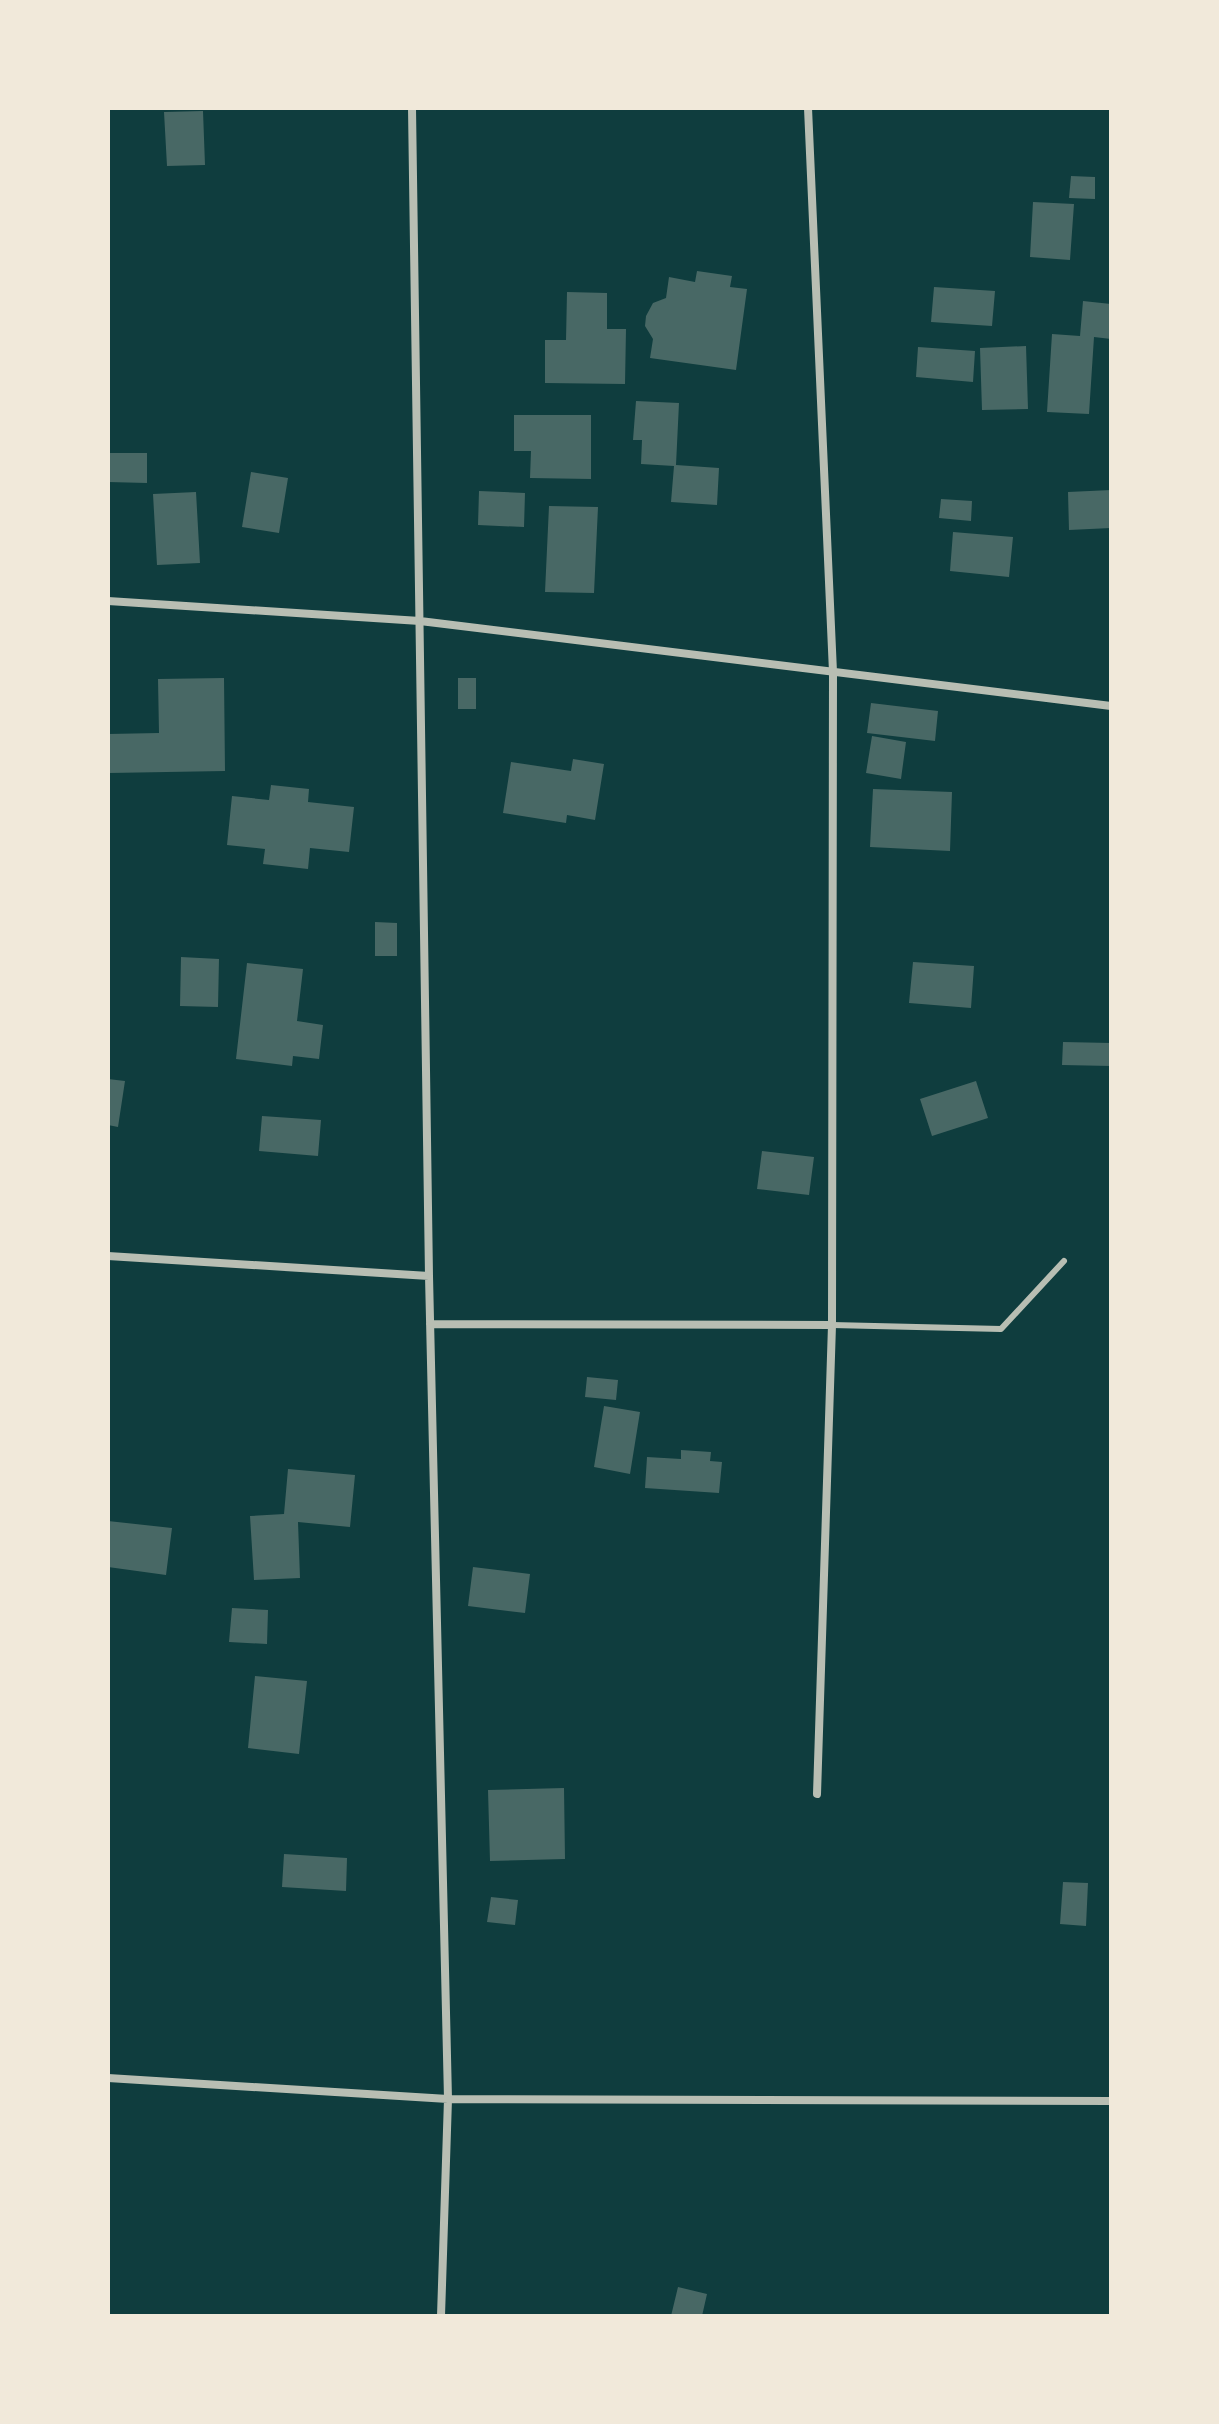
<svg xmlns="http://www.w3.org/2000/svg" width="1219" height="2424" font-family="'Sofia Sans Condensed',sans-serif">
<rect width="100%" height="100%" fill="#0f3d3e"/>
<path fill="#486865" d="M203,111l2,54 -38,1 -3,-54z
M1071,176l24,1v22l-26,-1z
M1033,202l41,2 -4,56 -40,-3z
M697,271l35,5 -2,11 17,2 -11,81 -86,-12 3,-19 -8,-13 1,-10 7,-13 13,-5 3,-21 26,5z
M934,287l61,4 -3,35 -61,-4z
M567,292l40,1v36h19l-1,55 -80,-1v-43h21z
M1083,301l28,3v35l-17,-2 -5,77 -42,-2 5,-78 28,2z
M1026,346l2,63 -46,1 -2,-62z
M918,347l57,4 -2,31 -57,-5z
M636,401l43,2 -3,62 43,3 -2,37 -46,-3 3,-36 -33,-2 1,-24h-9z
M514,415h77v64l-61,-1 1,-27h-17z
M108,453h39v30l-39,-1z
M251,472l37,6 -9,55 -37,-6z
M1111,490v38l-42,2 -1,-38z
M479,491l46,2 -1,34 -46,-2z
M196,492l4,71 -43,2 -4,-71z
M941,499l31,2 -1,20 -32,-3z
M549,506l49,1 -4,86 -49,-1z
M953,532l60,5 -4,40 -59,-6z
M224,678l1,93 -116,2 -1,-39 51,-1 -1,-54z
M458,678h18v31h-18z
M871,703l67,8 -3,30 -68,-8z
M872,736l34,6 -5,37 -35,-6z
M573,759l31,5 -9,56 -28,-5 -1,8 -63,-10 8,-51 60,9z
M271,785l38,4 -1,13 46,5 -5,45 -39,-4 -2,21 -45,-5 2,-15 -38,-4 5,-49 37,4z
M873,789l79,3 -2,59 -80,-4z
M375,922l22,1v33h-22z
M181,957l38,2 -1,48 -38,-1z
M913,962l61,4 -3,42 -62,-5z
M247,963l56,6 -6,52 26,4 -4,34 -26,-3 -1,10 -56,-7z
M1063,1042l48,1v23l-49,-1z
M108,1079l17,2 -7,46 -10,-2z
M976,1081l12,37 -56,18 -12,-37z
M262,1116l59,4 -3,36 -59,-5z
M762,1151l52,6 -5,38 -52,-6z
M587,1377l31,3 -2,20 -31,-3z
M604,1406l36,6 -10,62 -36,-7z
M681,1450l30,2 -1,9 12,1 -3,31 -74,-5 2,-31 34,2z
M288,1469l67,6 -5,52 -52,-5 2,56 -46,2 -4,-64 34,-2z
M108,1521l64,7 -6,47 -58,-8z
M473,1567l57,7 -5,39 -57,-7z
M232,1608l36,2 -1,34 -38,-2z
M255,1676l52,5 -8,73 -51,-6z
M564,1788l1,71 -75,2 -2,-71z
M284,1854l63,4 -1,33 -64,-4z
M1063,1882l25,1 -2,43 -26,-2z
M491,1897l27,3 -3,25 -28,-3z
M678,2287l29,7 -5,22h-31z"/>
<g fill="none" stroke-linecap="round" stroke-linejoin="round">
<path stroke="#b8beb3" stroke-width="6" d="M832,1325l169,4 63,-68"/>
<path stroke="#b8beb3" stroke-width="8" d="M412,108l17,1168 19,823 -7,217
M808,108l25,564 -1,653 -15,469
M108,601l312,20 691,85
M108,1256l321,20
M430,1324l402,1
M108,2078l340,21 663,2"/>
</g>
<rect width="1219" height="2424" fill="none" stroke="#f1e9da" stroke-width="220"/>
</svg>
